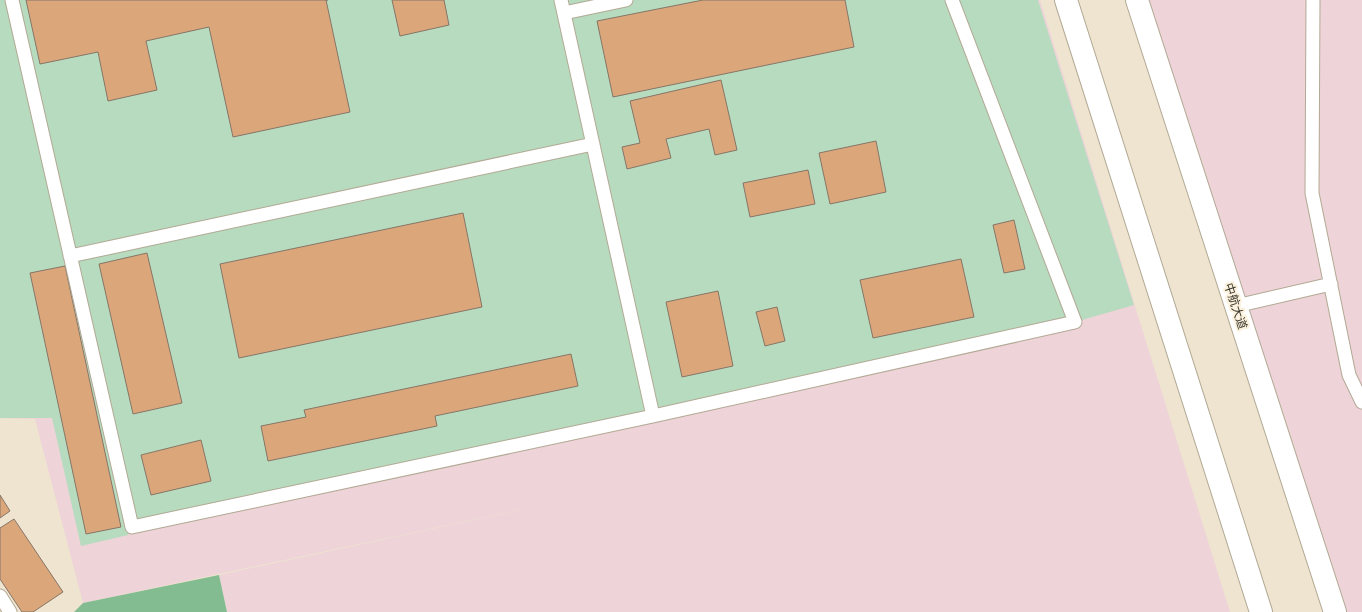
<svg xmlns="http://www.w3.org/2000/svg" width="1362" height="612" font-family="Poppins,'Noto Sans SC',sans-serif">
<rect width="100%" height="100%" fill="#eee4cf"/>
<path fill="#eed3d8" d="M0,0h1040l190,612h-1003l-8,-37 360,-78 -496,106 -48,-184 -35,-1z
M1137,0h225v612h-27z"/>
<path fill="#b7dbbf" d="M0,0h1038l96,305 -59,17 -943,205 -4,8 -47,11 -29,-128h-52z"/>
<path fill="#83bc91" d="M219,575l8,37h-153l9,-9z"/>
<path fill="#dba77a" stroke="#867567" d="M26,0h302h-2l24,112 -117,25 -24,-110 -63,14 11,49 -49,11 -10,-49 -58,12z
M392,0h52l5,25 -49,11z
M703,0h142l9,47 -241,50 -16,-76z
M721,80l16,70 -22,5 -6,-26 -43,10 5,19 -44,11 -5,-22 18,-4 -10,-42z
M876,141l10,51 -56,12 -11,-51z
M808,170l7,34 -65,13 -7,-34z
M463,213l19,94 -243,51 -19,-94z
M1014,220l11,49 -21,4 -11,-48z
M147,253l35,150 -49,11 -34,-150z
M961,259l13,58 -101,21 -13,-58z
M65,266l56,261 -35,7 -56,-261z
M718,291l15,75 -51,11 -16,-75z
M777,307l8,34 -20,5 -9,-34z
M571,354l7,32 -143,30 2,10 -169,35 -7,-35 45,-9 -2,-7z
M201,440l10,41 -60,14 -10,-40z
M0,495l10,16 -10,7z
M14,519l49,73 -30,20h-11l-22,-33v-51z"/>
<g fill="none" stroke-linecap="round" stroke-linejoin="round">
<defs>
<path id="lane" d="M12,0l120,527 521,-111 422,-94 -123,-322
M561,0l92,416
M1313,0l-1,193 37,182 13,27
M564,13l62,-13
M70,256l523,-112
M1236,306l95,-22
M0,596l10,16"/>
<path id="secondary" d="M1066,0l195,612
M1137,0l198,612"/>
</defs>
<use href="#lane" stroke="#b2a995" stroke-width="15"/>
<use href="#secondary" stroke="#b2a995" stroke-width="24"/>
<use href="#lane" stroke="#fff" stroke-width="13"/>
<use href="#secondary" stroke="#fff" stroke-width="22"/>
</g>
<g text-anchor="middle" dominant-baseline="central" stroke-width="4" stroke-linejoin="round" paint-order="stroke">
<g font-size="12" fill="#3b372f" stroke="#fbf1dc">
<text transform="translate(1236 306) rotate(72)">中航大道</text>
</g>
</g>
</svg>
